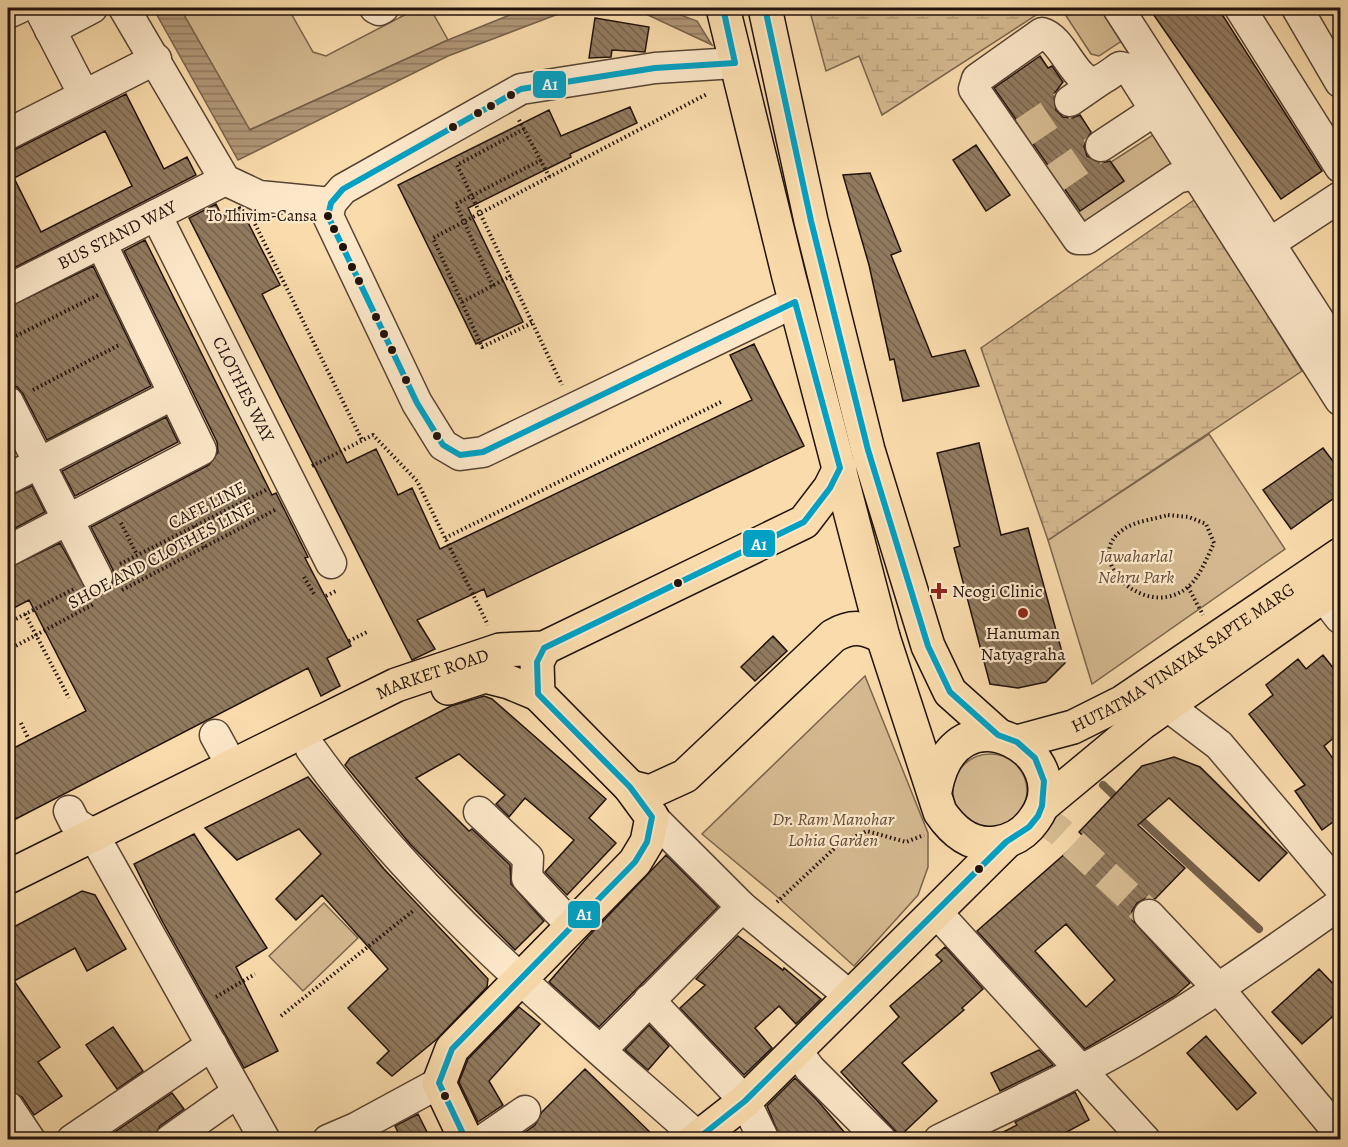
<svg xmlns="http://www.w3.org/2000/svg" width="1348" height="1147" font-family="Alegreya,serif">
<defs>
<pattern id="wetland-marsh" width="20" height="14" patternUnits="userSpaceOnUse" patternTransform="scale(1.5)"><rect width="20" height="14" fill="#d5ba91"/><path d="M1 5h8M5 5V1M11 12h8M15 12V8" fill="none" stroke="#b79f7c"/></pattern>
<pattern id="water-rules" width="6" height="5" patternUnits="userSpaceOnUse" patternTransform="scale(1.5)"><rect width="6" height="5" fill="#b09776"/><path d="M0 2.5h6" fill="none" stroke="#8f7a5f"/></pattern>
<pattern id="building-back-hatch" width="6" height="6" patternUnits="userSpaceOnUse" patternTransform="scale(1.5)"><rect width="6" height="6" fill="#917b5f"/><path d="M-1 5l2 2M0 0l6 6M5-1l2 2" fill="none" stroke="#76634d"/></pattern>
</defs>
<rect width="100%" height="100%" fill="#fadcac"/>
<filter id="stains"><feTurbulence type="fractalNoise" baseFrequency=".00333" numOctaves="4"/><feColorMatrix values="0 0 0 0 .2 0 0 0 0 .09 0 0 0 0 .02 0 0 0 .5 -.17"/></filter>
<radialGradient id="worn" r=".72"><stop offset=".6" stop-color="#630" stop-opacity="0"/><stop offset="1" stop-color="#630" stop-opacity=".3"/></radialGradient>
<path fill="#d5ba91" stroke="#7a664e" stroke-width="1.5" d="M180,8h108l25,44 13,4 92,-48h12l18,32 -199,90z
M1061,8h41l21,32 -24,16 -8,-2z
M1159,131l18,32 -94,63 -22,-26 4,-7 13,19 46,-31 -13,-19z
M1209,434l76,115 -193,135 -44,-144z
M865,676l63,157v34l-10,28 -64,71 -80,-72 -72,-60z
M953 791a37 37 0 1 1 74 0a37 37 0 1 1-74 0Z
M324,903l34,35 -55,53 -34,-35z"/>
<path fill="url(#wetland-marsh)" stroke="#7a664e" stroke-width="1.5" d="M809,8h238l-165,107 -23,-59 -33,15z
M1197,198l105,173 -254,169 -67,-192z"/>
<path fill="url(#water-rules)" stroke="#76624c" stroke-width="1.5" d="M153,8h27l70,122 198,-90 79,-32h47l-126,48 -210,104z
M633,8h29l35,13 15,24z"/>
<g fill="none" stroke-linecap="round" stroke-linejoin="round">
<path stroke="#76624c" stroke-width="8" d="M1103,785l18,17
M1137,816l122,113"/>
</g>
<path fill="url(#building-back-hatch)" stroke="#20120c" stroke-width="1.5" fill-rule="evenodd" d="M1149,8h69l104,163 -41,28z
M595,18l54,9 -4,25 -33,-2 -1,7 -22,1z
M1040,56l8,12 4,-2 11,16 -9,12 2,16 7,7 9,1 8,-3 11,17 -7,14 3,10 14,7 9,-2 14,20 -44,30 -86,-123z
M126,94l38,75 23,-12 9,18 -188,96v-118zM105,131l27,55 -91,46 -27,-54z
M630,107l7,16 -67,31 1,3 -103,51 55,114 -47,22 -78,-159 151,-75 12,26z
M976,145l34,50 -24,16 -33,-51z
M870,173l31,78 -10,4 41,102 33,-7 14,36 -76,15 -9,-42 -4,1 -21,-95 -26,-90z
M216,204l6,12 18,-9 40,78 -18,9 85,169 29,-14 22,46 14,-7 28,61 312,-149 -22,-45 24,-11 50,102 -317,151 -3,-8 -67,31 18,29 -23,11 -223,-442z
M145,240l127,255 4,-2 32,64 -3,1 46,88 -24,12 13,28 -19,10 -13,-28 -300,155v-72l78,-40 -57,-111 -21,11v-43l52,-25 27,48 9,3 9,-2 7,-6 1,-16 -22,-43 118,-62 9,-13 -1,-10 -93,-191z
M93,266l58,120 -104,54 -24,-46 -6,-7 -9,-2v-78z
M166,417l12,25 -103,54 -13,-25z
M979,443l22,92 27,-7 37,135 -19,19 -28,6 -28,-4 -36,-136 6,-2 -23,-93z
M1323,448l18,24v21l-50,36 -28,-39z
M32,486l13,26 -37,20v-36z
M773,636l14,15 -32,30 -14,-14z
M1323,655l18,23v54l-17,14 17,24v46l-19,14 -27,-39 10,-6 -56,-71 24,-19 -7,-10 32,-26 8,10z
M484,696l8,3 114,100 -17,19 27,25 -49,52 -22,-23 29,-32 -49,-42 -16,19 -13,-13 9,-9 -46,-41 -43,24 53,53 3,-2 38,36 1,19 33,37 -29,29 -105,-106 -65,-79 5,-7 101,-52z
M1174,757l26,10 87,86 -28,28 -90,-83 -31,27 47,43 -30,31 -9,-1 -9,5 -5,8v9l58,63 -15,13 -90,53 -108,-118 107,-94 -5,-5 63,-66zM1066,924l49,56 -29,27 -51,-56z
M308,777l76,92 104,110 -1,8 -50,52 -45,37 -15,-13 12,-12 -41,-43 40,-39 -66,-74 -26,25 -20,-21 45,-45 -22,-25 -62,31 -32,-32z
M194,834l73,114 -31,19 42,84 -34,17 -83,-149 -27,-55z
M666,855l52,52 -119,120 -50,-45 38,-44z
M82,891l13,4 31,54 -39,22 -12,-23 -61,33 46,66 -22,15 24,34 -28,19 -12,-18 -14,-7v-160z
M738,936l45,34 1,-2 37,31 -25,25 -17,-18 -24,22 17,20 -28,27 -64,-67 25,-23 -9,-6z
M945,947l38,42 -21,19 2,2 -62,53 35,38 -37,35 -59,-64 58,-55 -9,-11 52,-45 -6,-6z
M1319,969l22,23v17l-39,35 -30,-32z
M519,1007l21,17 -51,57 14,24 -25,17 -19,-40 9,-23z
M649,1025l20,21 -21,24 -23,-20z
M113,1027l30,44 -26,18 -31,-44z
M1206,1036l50,57 -19,17 -50,-57z
M1039,1050l14,15 -53,26 -9,-18z
M585,1069l73,71h-144l21,-15 7,-13z
M795,1078l22,22 34,40h-70l-14,-34z
M1075,1092l14,28 -37,20h-64l29,-15 -2,-3z
M172,1093l12,16 -24,17 -7,14h-50z
M418,1114l13,26h-29l-7,-14z"/>
<g fill="none" stroke-linecap="round" stroke-linejoin="round">
<path stroke="#d9be94" stroke-width="30" stroke-dasharray="30 15" stroke-linecap="butt" d="M1024,132l46,-31
M1055,178l46,-32
M1038,816l20,14 91,85"/>
<defs>
<g id="minor">
<path d="M39,8l45,87"/>
<path d="M124,8l101,172 34,16 72,7"/>
<path d="M375,8l4,2 4,-2"/>
<path d="M1118,8l222,345"/>
<path d="M1240,8l100,159"/>
<path d="M1297,8l43,74"/>
<path d="M8,13l11,-5"/>
<path d="M50,30l42,-22"/>
<path d="M735,63l-80,5 -134,21 -178,100 -12,14 -3,13 89,187 26,42 17,10 23,-3 312,-150"/>
<path d="M1070,101l29,-20"/>
<path d="M8,134l148,-75"/>
<path d="M1101,146l47,-31h11"/>
<path d="M1202,179l-12,-4 -13,3 -91,61h-8l-104,-150 3,-10 65,-46c23,6 34,58 58,47 7,-3 14,-9 20,-13l9,2 211,331"/>
<path id="s1" d="M156,215l175,348"/>
<path d="M1270,243l70,-46"/>
<path id="s2" d="M8,290l217,-110"/>
<path d="M8,402l89,175"/>
<path d="M8,479l166,-85"/>
<path d="M8,551l193,-101 -100,-207"/>
<path d="M1323,596l17,22"/>
<path d="M1169,707l50,38 121,143"/>
<path d="M215,735l17,31"/>
<path d="M311,749c107,150 250,266 387,388"/>
<path d="M69,811l6,12 18,11 172,306"/>
<path d="M479,812l49,46 -1,20 45,48"/>
<path d="M652,817l90,90 109,90"/>
<path d="M937,913l208,227"/>
<path d="M1149,915l70,74 121,145"/>
<path d="M649,1000l96,101 19,39"/>
<path d="M601,1050l141,-143"/>
<path d="M796,1050l14,19 71,71"/>
<path d="M8,1107l22,33"/>
<path d="M72,1140l140,-95"/>
<path d="M170,1140l68,-48"/>
<path d="M328,1140l28,-12 83,-45"/>
<path d="M483,1140l42,-29"/>
<path d="M939,1140c64,-32 130,-61 192,-97 72,-42 141,-91 209,-139"/>
</g>
<g id="major">
<path d="M723,8l66,269 94,360 57,175c13,19 31,35 56,31 16,-2 29,-10 38,-23 49,-65 -80,-139 -99,-29"/>
<path d="M765,8l46,213 57,229 60,196 22,46 48,43"/>
<path d="M448,688l37,-12 24,6 29,12"/>
<path id="s3" d="M1017,742l56,-15 50,-25 217,-147"/>
<path d="M630,787l20,5 35,-16 148,-140c19,-11 31,-9 50,1"/>
<path d="M1042,806l100,-83 198,-139"/>
<path id="s4" d="M8,877l388,-192 104,-35 44,-2 260,-126 26,-34 10,-20"/>
<path d="M466,1140l-27,-57 13,-34 183,-187 12,-20 5,-25 -22,-30 -92,-93 -1,-32 7,-14"/>
<path d="M695,1140l50,-39 261,-259"/>
</g>
</defs>
<use href="#minor" stroke="#564434" stroke-width="33"/>
<use href="#major" stroke="#20120c" stroke-width="36"/>
<path stroke="#20120c" stroke-width="4" stroke-dasharray="1.5 3" stroke-linecap="butt" d="M519,120l31,58
M524,129l-67,36 105,220
M255,224l107,216
M493,286l-37,-82 85,-44
M462,302l49,-26
M532,323l-50,24 -49,-109 274,-144
M8,340l90,-45
M33,390l86,-45
M312,466l61,-31 44,46 71,144
M1168,515l21,2 17,7 8,19c-7,14 -14,34 -26,44 -43,36 -109,-30 -64,-58 12,-8 31,-10 44,-14z
M121,523l16,32
M194,526l11,21
M445,538l278,-137
M120,564l146,-74
M304,577l10,17
M1188,587l15,28
M122,590l153,-80
M326,596l10,-5
M25,614l44,84
M8,623l66,-34
M349,641l18,-9
M8,650l86,-46
M21,723l8,17
M777,902l62,-58 28,-13 39,11 18,-7
M216,997l39,-23
M281,1016l132,-105"/>
<use href="#minor" stroke="#fce8c9" stroke-width="30"/>
<use href="#major" stroke="#fadcac" stroke-width="33"/>
<defs>
<path id="bus-1" d="M466,1140l-27,-57 13,-34 183,-187 12,-20 5,-25 -22,-30 -92,-93 -1,-32 7,-14 260,-126 26,-34 10,-20 -45,-166 -312,150 -23,3 -17,-10 -26,-42 -89,-187 3,-13 12,-14 178,-100 134,-21 80,-5 -12,-55
M696,1140l49,-39 261,-259 23,-15 9,-11 4,-10 2,-25 -9,-23 -18,-16 -19,-7 -48,-43 -22,-46 -60,-196 -57,-229 -46,-213"/>
</defs>
<use href="#bus-1" stroke="#fce8c9" stroke-width="10"/>
<use href="#bus-1" stroke="#02a1c4" stroke-width="6"/>
</g>
<g fill="#20120c" stroke="#fce8c9" stroke-width="2">
<circle cx="511" cy="95" r="5"/>
<circle cx="491" cy="106" r="5"/>
<circle cx="478" cy="113" r="5"/>
<circle cx="453" cy="127" r="5"/>
<circle cx="328" cy="216" r="5"/>
<circle cx="334" cy="229" r="5"/>
<circle cx="343" cy="247" r="5"/>
<circle cx="352" cy="267" r="5"/>
<circle cx="359" cy="281" r="5"/>
<circle cx="376" cy="317" r="5"/>
<circle cx="384" cy="334" r="5"/>
<circle cx="392" cy="350" r="5"/>
<circle cx="406" cy="380" r="5"/>
<circle cx="437" cy="436" r="5"/>
<circle cx="678" cy="583" r="5"/>
<circle cx="979" cy="869" r="5"/>
<circle cx="445" cy="1096" r="5"/>
</g>
<g fill="#8f2418" stroke="#fce8c9" stroke-width="2">
<path d="M936 582h6v6h6v6h-6v6h-6v-6h-6v-6h6z"/>
<circle cx="1023" cy="613" r="6"/>
</g>
<g text-anchor="middle" dominant-baseline="central" stroke-width="4.5" stroke-linejoin="round" paint-order="stroke">
<g font-size="16" fill="#20120c" stroke="#fce8c9" text-anchor="end">
<text x="317" y="216">To Thivim-Cansa</text>
</g>
<g font-size="18" fill="#20120c" stroke="#fce8c9">
<text stroke="none"><textPath href="#s2" startOffset="122">BUS STAND WAY</textPath></text>
<text stroke="none"><textPath href="#s1" startOffset="195">CLOTHES WAY</textPath></text>
<text transform="translate(207 505) rotate(-27)">CAFE LINE</text>
<text transform="translate(161 555) rotate(-28)">SHOE AND CLOTHES LINE</text>
<text stroke="none"><textPath href="#s3" startOffset="188">HUTATMA VINAYAK SAPTE MARG</textPath></text>
<text stroke="none"><textPath href="#s4" startOffset="471">MARKET ROAD</textPath></text>
</g>
<g font-size="18" font-style="italic" fill="#5f4d3b" stroke="#fce8c9">
<text x="1136" y="556">Jawaharlal<tspan x="1136" dy="21">Nehru Park</tspan></text>
<text x="833" y="819">Dr. Ram Manohar<tspan x="833" dy="21">Lohia Garden</tspan></text>
</g>
<g font-size="18" fill="#20120c" stroke="#fce8c9" text-anchor="start">
<text x="952" y="591">Neogi Clinic</text>
<text x="1023" y="633" text-anchor="middle">Hanuman<tspan x="1023" dy="21">Natyagraha</tspan></text>
</g>
</g>
<g stroke="#fce8c9" stroke-width="2">
<rect x="532" y="70" width="35" height="29" rx="6" fill="#02a1c4"/>
<rect x="742" y="529" width="34" height="29" rx="6" fill="#02a1c4"/>
<rect x="567" y="900" width="34" height="29" rx="6" fill="#02a1c4"/>
</g>
<g font-size="16" text-anchor="middle" font-weight="bold" fill="#fff">
<text x="550" y="90">A1</text>
<text x="759" y="550">A1</text>
<text x="584" y="920">A1</text>
</g>
<rect width="1348" height="1147" fill="none" stroke="#fadcac" stroke-width="30"/>
<rect x="9" y="9" width="1330" height="1129" fill="none" stroke="#20120c" stroke-width="3"/>
<rect x="15" y="15" width="1318" height="1117" fill="none" stroke="#20120c" stroke-width="1.5"/>
<rect width="100%" height="100%" filter="url(#stains)"/>
<rect width="100%" height="100%" fill="url(#worn)"/>
</svg>
